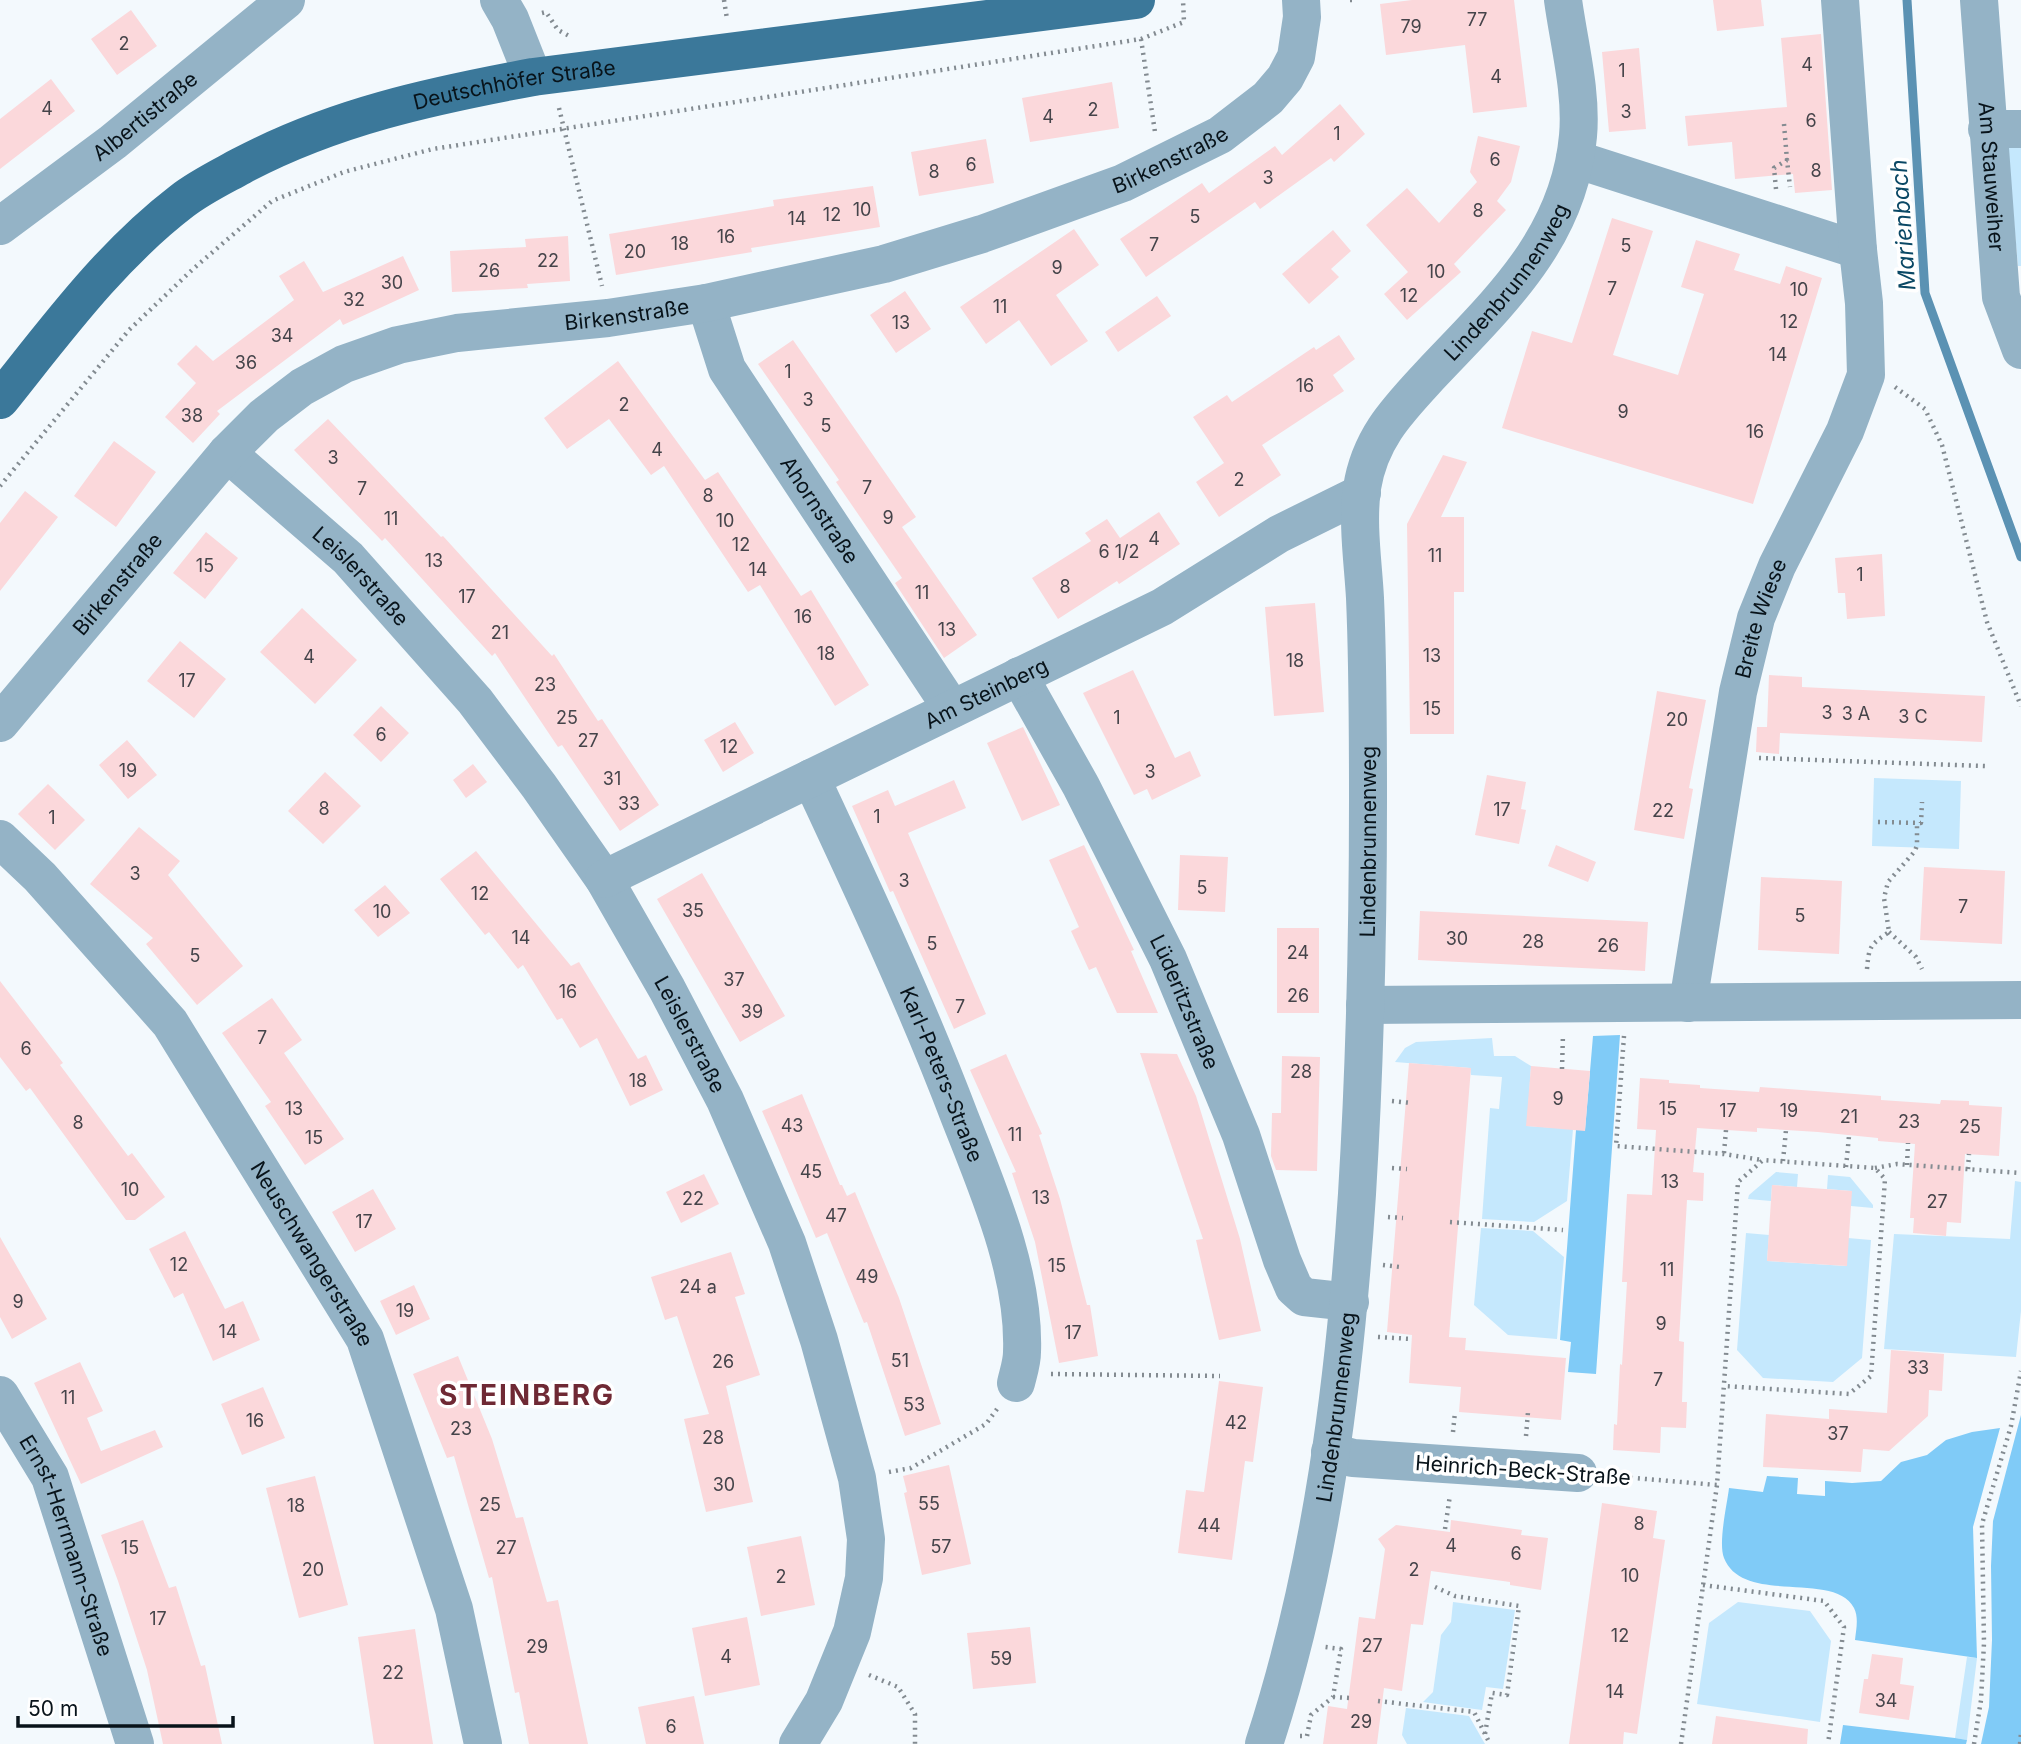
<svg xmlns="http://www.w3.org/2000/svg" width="2021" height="1744" font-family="Inter,sans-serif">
<rect width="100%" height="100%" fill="#f3f9fd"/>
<path fill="#c5e8fd" d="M2021,143v123h-3l-11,-121z
M1874,778l87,3 -2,68 -87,-3z
M1492,1038l2,18h21l16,10 -4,60 46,3 -6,72 -33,21 -52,-3 8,-111 9,1 3,-32 -31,-2 -1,-7 -75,-6 10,-14 11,-6z
M1776,1172l22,2 -1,13 -25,-2 -1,16 -23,-2 1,-4z
M1828,1175l22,2 23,28v3l-22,-2v-15l-24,-2z
M2015,1181l6,1v129l-5,46 -132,-8 10,-115 116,5z
M1481,1228l52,3 31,26 -7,82 -49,-4 -34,-30z
M1746,1233l23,2 -2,26 79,5 2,-28 23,2 -9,118 -29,24 -70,-4 -26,-28z
M1453,1602l62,8 -12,79 -17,-2 -4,23 -59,-8 10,-10 8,-57 10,-13z
M1738,1602l72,9 21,30 -11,81 -123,-18 12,-81z
M1967,1657l10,1 -10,82 -12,-2z
M1406,1708l63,8 16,28h-78l-5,-9z"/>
<path fill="#80cbf7" d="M1620,1035l-24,339 -28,-2 3,-30 -11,-2 16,-210h9l8,-94z
M2021,1415v329h-40l8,-37 3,-67 -1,-74 2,-45z
M2000,1428l-27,99 4,131 -122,-18c1,-10 4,-22 -1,-32 -19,-38 -111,-2 -130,-50 -6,-15 3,-53 5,-70l34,4 4,-16 31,2 -1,16 28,2v-15l27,2 29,-2 20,-19 26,-7 19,-15 26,-8z
M1843,1725l112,13 12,2 -1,4h-126z"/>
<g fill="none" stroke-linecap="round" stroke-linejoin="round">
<path stroke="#5b92b3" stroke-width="9" d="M1907,0l18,293 96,264"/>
</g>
<path fill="#fbd8db" d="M1412,0h102l13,107 -54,6 -8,-68 -79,10 -6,-51z
M1713,0h48l3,26 -47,5z
M131,10l26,36 -40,29 -26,-36z
M1821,34l11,156 -37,3 -2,-19 -58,5 -3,-37 -44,4 -3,-30 102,-9 -6,-69z
M1639,48l7,81 -37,3 -7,-80z
M51,79l24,32 -75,58v-50z
M1112,82l7,46 -89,14 -8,-44z
M1340,104l25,30 -31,28 -3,-4 -71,51 -5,-7 -109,75 -26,-38 82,-56 7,10 66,-47 7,9z
M1478,136l42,10 -9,36 -14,19 9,9 -52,54 7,8 -54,48 -23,-26 24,-22 -42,-47 41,-37 32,35 38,-41 -7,-10z
M986,139l8,44 -75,13 -8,-44z
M873,186l7,41 -129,21 1,4 -136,23 -7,-41 165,-28 -1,-6z
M1612,218l41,13 -40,124 65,20 26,-81 -23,-7 15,-47 44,14 -6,16 46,14 6,-18 36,12 -69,226 -251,-76 30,-97 40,12z
M1074,229l25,36 -43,30 32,46 -37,25 -32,-46 -33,24 -26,-37z
M1333,230l18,21 -20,18 8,8 -30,27 -27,-30z
M568,236l2,45 -43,3 1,4 -76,4 -2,-41 76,-4 -1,-8z
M403,256l16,34 -76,35 -3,-6 -123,92 3,3 -27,29 -28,-26 31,-34 -19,-19 19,-19 17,16 81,-61 -15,-24 25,-15 19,31z
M905,291l26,38 -35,24 -26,-38z
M1157,296l14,20 -53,36 -13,-20z
M1339,335l16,24 -22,16 11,16 -82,54 19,30 -62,42 -23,-35 28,-19 -31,-46 34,-22 5,7 82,-55 2,3z
M793,340l123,177 -14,10 75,108 -33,23 -49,-75 7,-5 -66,-96 3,-2 -81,-116z
M618,361l87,119 13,-8 83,124 10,-6 58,95 -34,21 -75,-121 -12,7 -84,-126 -13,9 -42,-56 -42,30 -23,-31z
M328,419l113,118 2,-1 109,120 2,-2 44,67 4,-2 57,86 -39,26 -58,-86 -4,2 -63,-94 -3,3 -107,-118 -3,3 -88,-91z
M114,441l42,31 -40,55 -42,-31z
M1443,455l24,7 -26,55h23v75h-10v142h-44l-3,-210z
M25,491l33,26 -58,74v-68z
M1159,512l21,32 -61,40 -2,-3 -59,38 -26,-41 59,-37 -6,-8 22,-14 13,19z
M206,532l32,26 -33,41 -32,-26z
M1882,554l3,62 -38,3 -2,-26h-7l-3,-35z
M1315,603l9,109 -50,4 -9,-109z
M302,608l55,52 -42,44 -55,-52z
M180,641l46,38 -32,39 -47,-37z
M1133,670l42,88 15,-7 11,25 -49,24 -5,-11 -13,6 -51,-102z
M1769,675l33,2v10l183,9 -3,46 -202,-9 -1,21 -23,-2 1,-25h10z
M1657,691l49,9 -17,88 4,1 -9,50 -50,-9z
M381,706l28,27 -28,29 -28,-27z
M735,722l19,31 -31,19 -19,-32z
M1023,727l37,78 -38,16 -35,-78z
M127,740l30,35 -29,24 -29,-34z
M473,764l14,18 -21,16 -13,-18z
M325,772l36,34 -38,38 -35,-33z
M1487,775l39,7 -5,27 5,1 -7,34 -44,-9z
M954,780l12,28 -58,25 78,181 -32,15 -61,-138 -3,1 -38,-86 36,-16 7,16z
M48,784l37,36 -30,30 -37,-36z
M139,827l41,34 -12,14 75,91 -46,39 -51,-61 7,-6 -63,-54z
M1084,845l50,105 -3,1 27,62h-41l-21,-46 -7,3 -18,-39 8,-4 -30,-67z
M1556,845l40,17 -8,20 -40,-16z
M476,851l95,115 8,-4 59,97 8,-4 17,35 -33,16 -33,-68 -17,10 -18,-30 -5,2 -34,-55 -5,4 -29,-37 -4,3 -45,-56z
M1180,855l48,2 -3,55 -47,-2z
M1924,867l81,4 -3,73 -82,-4z
M702,873l83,143 -45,26 -83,-143z
M1761,877l81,4 -3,73 -81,-4z
M385,885l25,28 -32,24 -24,-27z
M1420,911l228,11 -3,49 -227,-11z
M1277,928h42v85h-42z
M0,981l63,82 -3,2 68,91 4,-3 33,44 -30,23h-9l-96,-132 -4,3 -26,-34z
M272,998l30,42 -18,13 60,86 -39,26 -40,-59 6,-4 -49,-69z
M1140,1053l37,1 19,42 44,143 21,92 -42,9 -23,-100 7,-1z
M1006,1054l36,80 -3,1 21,64 27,106h3l8,51 -39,7 -24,-121 -23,-69 4,-1 -46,-102z
M1282,1056l38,1 -3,114 -41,-1 -5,-14 1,-43h9z
M1409,1063l62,5 -22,269 17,1 -1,12 101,8 -5,62 -102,-8 2,-25 -52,-4 3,-48 -25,-3z
M1531,1066l59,5 -5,60 -59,-5z
M1640,1078l29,2v3l31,2v3l59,4 1,-5 121,9v4l59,4 1,-4 28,1v4l33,2 -3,49 -34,-2 -4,69 -14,-1 -1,14 -33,-3 1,-15h-4l5,-74 -37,-3v-3l-60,-6 -61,-4v4l-60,-4 -4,44 11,1 -1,28 -16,-1 -8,141 5,1 -2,60h5l-1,26 -25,-1 -1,26 -47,-3 1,-26 3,1 3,-61 2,1 5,-83h-5l5,-88 25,1 4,-65 -19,-1z
M802,1094l38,91h2l5,11 8,-4 44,106 42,126 -36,12 -38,-114 -3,1 -37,-90 -11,5 -43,-102 -11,-25z
M704,1174l15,30 -38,19 -15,-31z
M1772,1185l80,6 -5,75 -80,-5z
M373,1189l23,40 -41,23 -23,-40z
M185,1231l40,78 18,-8 17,39 -47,21 -30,-68 -9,5 -25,-49z
M0,1237l47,82 -35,20 -12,-22z
M731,1252l14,42 -10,3 25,78 -34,11 27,116 -47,10 -22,-93 25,-5 -32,-98 -12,4 -14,-43z
M414,1285l16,34 -34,16 -16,-34z
M1891,1350l53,4 -2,37 -13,-1 -1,26 -39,35 -26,-2 -2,23 -98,-5 3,-53 63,5v-10l58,4z
M458,1356l34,83 24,79 7,-1 24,85 11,-2 30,144h-59l-10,-52 -4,1 -23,-116 -3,1 -35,-122 -7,2 -34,-84z
M80,1362l23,49 -16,7 14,33 54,-21 8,17 -82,37 -47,-101z
M1219,1381l44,6 -10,75 -8,-1 -13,99 -54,-7 8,-63 18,2z
M263,1387l22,51 -43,17 -21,-51z
M949,1465l22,99 -49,11 -18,-82 3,-1 -4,-16z
M315,1476l33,129 -49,13 -33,-130z
M1602,1503l55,8 -4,27 12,2 -28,194 -13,-2 -1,12h-54z
M143,1520l26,68 7,-2 25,80 4,-1 17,79h-59l-16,-74 -29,-89 -17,-46z
M1451,1520l71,10 -1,5 27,3 -7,52 -31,-5v-3l-79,-11 -8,54 -12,-1 -9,67 -18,-3 -7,56h-54l5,-38 19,3 12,-92 16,2 10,-70 -7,-10 18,-14 54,7z
M801,1536l14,69 -54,11 -14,-69z
M747,1617l13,68 -55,11 -13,-68z
M1030,1627l6,56 -63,6 -6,-56z
M415,1629l18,115h-59l-16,-107z
M1872,1654l31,4 -3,26 14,2 -5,34 -50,-7 5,-34h4z
M694,1696l10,48h-58l-8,-37z
M1716,1716l92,13 -1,15h-95z"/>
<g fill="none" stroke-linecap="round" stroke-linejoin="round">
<path stroke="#838b91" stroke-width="4.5" stroke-dasharray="2 5" stroke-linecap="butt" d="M724,0l3,19
M1350,0h6
M542,13l4,-1 12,18 13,7
M1141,39l14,93
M559,108l43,178
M1784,124l3,36
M1776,189l-2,-21 13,-8 3,27
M1895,387l30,22 17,36 45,177 34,84
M0,486l129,-156 64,-61 79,-68 72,-29 89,-23 708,-110 43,-17 -1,-22
M1759,758l227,8
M1878,822l43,1 1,-21
M1889,932l27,25 6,12
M1867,969c2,-23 3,-24 22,-37l-5,-34 4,-16 27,-31 2,-6v-22
M1624,1036l-8,110 108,8 38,6
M1562,1069l1,-35
M1392,1101l20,2
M1724,1153l2,-23
M1783,1161l3,-31
M1907,1165l1,-22
M1846,1167l3,-31
M1392,1168l15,1
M1875,1168l22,-4 124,9
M1968,1169l1,-15
M1388,1217l15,1
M1450,1222l113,8
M1383,1265l17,2
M1378,1337l34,2
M1051,1374l169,2
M1453,1432l2,-20
M1526,1436l2,-24
M889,1472l22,-4 75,-44 11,-15
M1610,1476l107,9
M1445,1529l5,-34
M1703,1585l121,16 20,26 -16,117
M1435,1587l20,9 64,10 -12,89 -15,-2 -7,41
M869,1675l29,12 17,27v30
M1333,1697l17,1
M1378,1701l96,11 16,32
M1300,1736h7l4,-21 22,-18 8,-48 -16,-2
M1681,1744l36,-259 21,-303 25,-22 112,8 10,11 -14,197 -22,18 -125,-8
M1974,1744l7,-44 3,-57 -2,-119 29,-98 10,-55
M2020,1744l1,-11"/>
<g stroke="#94b3c6" stroke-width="38">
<path d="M499,0l11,19 23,58"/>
<path id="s1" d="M1979,0l22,297 20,53"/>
<path d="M1987,129h34"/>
<path d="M1575,159l283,91"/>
<path id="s2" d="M0,226l113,-84 173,-142"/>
<path id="s3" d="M706,303l21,66 225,340"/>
<path id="s4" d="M227,453l121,105 127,143 64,85 65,93 63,110 58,111 62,143 32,97 38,138 9,61 -2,39 -12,54 -28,69 -26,43"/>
<path id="s5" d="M1019,676l62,110 87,173 73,176 41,125 12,28 10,9 46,5"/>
<path id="s6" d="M0,723l227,-270 37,-37 38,-29 42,-23 54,-19 59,-12 151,-15 98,-15 178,-39 98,-30 141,-51 97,-48 48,-37 17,-20 11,-21 6,-40 -1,-17"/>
<path id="s7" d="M811,778c52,112 105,224 149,340 28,71 65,156 62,234 0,11 -4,22 -6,31"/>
<path id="s8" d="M0,839l40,38 130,146 195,316 89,270 29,135"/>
<path id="s9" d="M604,879l558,-272 117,-73 83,-41"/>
<path id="s10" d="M1688,1003l50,-311 18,-74 21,-52 68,-135 21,-56 -2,-72 -6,-53 -18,-250"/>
<path d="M1365,1005l656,-5"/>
<path id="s11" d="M0,1395l50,82 85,267"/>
<path d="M1330,1452l23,6 225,15"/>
<path id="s12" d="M1264,1744c58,-178 81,-365 93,-550 8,-131 11,-263 11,-394 0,-67 0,-135 -3,-202 -2,-36 -8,-74 -3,-110 8,-51 37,-79 70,-115 66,-70 137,-134 146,-237 4,-44 -9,-92 -15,-136"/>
</g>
<path stroke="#3b789a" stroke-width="38" id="s13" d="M0,400c56,-70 110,-144 182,-199 18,-14 39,-24 59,-35 92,-49 190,-70 292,-89l603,-77"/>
</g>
<g text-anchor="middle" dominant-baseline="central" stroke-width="7" stroke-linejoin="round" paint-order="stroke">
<g font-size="18" fill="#45444a">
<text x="1477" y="19">77</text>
<text x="1411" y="26">79</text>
<text x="124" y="43">2</text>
<text x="1807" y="64">4</text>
<text x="1622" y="70">1</text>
<text x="1496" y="76">4</text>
<text x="47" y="108">4</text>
<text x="1093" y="109">2</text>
<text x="1626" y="111">3</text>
<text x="1048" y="116">4</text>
<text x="1811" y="120">6</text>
<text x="1337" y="133">1</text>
<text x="1495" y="159">6</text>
<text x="971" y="164">6</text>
<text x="1816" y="170">8</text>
<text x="934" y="171">8</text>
<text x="1268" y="177">3</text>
<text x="862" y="209">10</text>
<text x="1478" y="210">8</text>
<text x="832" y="214">12</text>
<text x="1195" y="216">5</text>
<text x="797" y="218">14</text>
<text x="726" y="236">16</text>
<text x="680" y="243">18</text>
<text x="1154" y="244">7</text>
<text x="1626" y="245">5</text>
<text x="635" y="251">20</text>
<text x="548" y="260">22</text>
<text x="1057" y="267">9</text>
<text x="489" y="270">26</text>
<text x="1436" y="271">10</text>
<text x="392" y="282">30</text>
<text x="1612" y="288">7</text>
<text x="1799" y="289">10</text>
<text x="1409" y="295">12</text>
<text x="354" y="299">32</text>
<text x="1000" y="306">11</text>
<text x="1789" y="321">12</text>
<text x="901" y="322">13</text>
<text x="282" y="335">34</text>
<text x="1778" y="354">14</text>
<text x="246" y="362">36</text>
<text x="788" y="371">1</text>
<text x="1305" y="385">16</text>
<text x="808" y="399">3</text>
<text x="624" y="404">2</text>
<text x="1623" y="411">9</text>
<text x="192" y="415">38</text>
<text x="826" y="425">5</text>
<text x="1755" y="431">16</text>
<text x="657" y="449">4</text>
<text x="333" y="457">3</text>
<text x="1239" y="479">2</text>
<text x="867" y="487">7</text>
<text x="362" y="488">7</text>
<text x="708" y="495">8</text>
<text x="888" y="517">9</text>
<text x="391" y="518">11</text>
<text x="725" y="520">10</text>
<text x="1154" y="538">4</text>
<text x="741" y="544">12</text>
<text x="1119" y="551">6 1/2</text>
<text x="1435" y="555">11</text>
<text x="434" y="560">13</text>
<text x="205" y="565">15</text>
<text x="758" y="569">14</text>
<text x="1860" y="574">1</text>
<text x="1065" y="586">8</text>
<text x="922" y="592">11</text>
<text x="467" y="596">17</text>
<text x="803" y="616">16</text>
<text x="947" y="629">13</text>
<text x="500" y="632">21</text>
<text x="826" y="653">18</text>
<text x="1432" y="655">13</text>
<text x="309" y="656">4</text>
<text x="1295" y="660">18</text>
<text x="187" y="680">17</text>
<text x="545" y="684">23</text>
<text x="1432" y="708">15</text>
<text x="1827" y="712">3</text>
<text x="1856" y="713">3 A</text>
<text x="1913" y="716">3 C</text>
<text x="567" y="717">25</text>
<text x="1117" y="717">1</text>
<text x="1677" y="719">20</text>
<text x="381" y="734">6</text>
<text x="588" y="740">27</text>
<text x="729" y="746">12</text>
<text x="128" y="770">19</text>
<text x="1150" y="771">3</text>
<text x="612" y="778">31</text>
<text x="629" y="803">33</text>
<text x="324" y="808">8</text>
<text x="1502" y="809">17</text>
<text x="1663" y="810">22</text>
<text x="877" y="816">1</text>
<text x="52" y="817">1</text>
<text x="135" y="873">3</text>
<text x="904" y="880">3</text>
<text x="1202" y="887">5</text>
<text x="480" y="893">12</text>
<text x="1963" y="906">7</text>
<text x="693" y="910">35</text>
<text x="382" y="911">10</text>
<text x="1800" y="915">5</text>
<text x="521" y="937">14</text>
<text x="1457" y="938">30</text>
<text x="1533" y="941">28</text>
<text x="932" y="943">5</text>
<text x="1608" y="945">26</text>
<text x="1298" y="952">24</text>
<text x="195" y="955">5</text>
<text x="734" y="979">37</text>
<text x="568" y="991">16</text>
<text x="1298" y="995">26</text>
<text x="960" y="1006">7</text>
<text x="752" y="1011">39</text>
<text x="262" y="1037">7</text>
<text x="26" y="1048">6</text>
<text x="1301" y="1071">28</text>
<text x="638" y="1080">18</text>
<text x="1558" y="1098">9</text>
<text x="294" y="1108">13</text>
<text x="1668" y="1108">15</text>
<text x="1728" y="1110">17</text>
<text x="1789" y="1110">19</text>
<text x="1849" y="1116">21</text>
<text x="1909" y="1121">23</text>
<text x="78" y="1122">8</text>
<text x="792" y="1125">43</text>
<text x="1970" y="1126">25</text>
<text x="1015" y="1134">11</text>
<text x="314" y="1137">15</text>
<text x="811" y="1171">45</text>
<text x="1670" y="1181">13</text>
<text x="130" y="1189">10</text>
<text x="1041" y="1197">13</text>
<text x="693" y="1198">22</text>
<text x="1937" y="1201">27</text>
<text x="836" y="1215">47</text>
<text x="364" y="1221">17</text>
<text x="179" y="1264">12</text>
<text x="1057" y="1265">15</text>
<text x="1667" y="1269">11</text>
<text x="867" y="1276">49</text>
<text x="698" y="1286">24 a</text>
<text x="18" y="1301">9</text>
<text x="405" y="1310">19</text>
<text x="1661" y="1323">9</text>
<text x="228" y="1331">14</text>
<text x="1073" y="1332">17</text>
<text x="900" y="1360">51</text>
<text x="723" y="1361">26</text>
<text x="1918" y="1367">33</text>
<text x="1658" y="1379">7</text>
<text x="68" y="1397">11</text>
<text x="914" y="1404">53</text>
<text x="255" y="1420">16</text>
<text x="1236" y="1422">42</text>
<text x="461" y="1428">23</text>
<text x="1838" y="1433">37</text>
<text x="713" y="1437">28</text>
<text x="724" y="1484">30</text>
<text x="929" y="1503">55</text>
<text x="490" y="1504">25</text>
<text x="296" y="1505">18</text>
<text x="1639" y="1523">8</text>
<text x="1209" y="1525">44</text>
<text x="1451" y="1545">4</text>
<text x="941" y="1546">57</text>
<text x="130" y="1547">15</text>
<text x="506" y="1547">27</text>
<text x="1516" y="1553">6</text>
<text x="313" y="1569">20</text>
<text x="1414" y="1569">2</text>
<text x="1630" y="1575">10</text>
<text x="781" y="1576">2</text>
<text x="158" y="1618">17</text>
<text x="1620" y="1635">12</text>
<text x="1372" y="1645">27</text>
<text x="537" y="1646">29</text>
<text x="726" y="1656">4</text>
<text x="1001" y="1658">59</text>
<text x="393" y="1672">22</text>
<text x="1615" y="1691">14</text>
<text x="1886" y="1700">34</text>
<text x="1361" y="1721">29</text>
<text x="671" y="1726">6</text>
</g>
<g font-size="21" fill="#08131a" stroke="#fff">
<text stroke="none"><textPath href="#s13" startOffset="626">Deutschhöfer Straße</textPath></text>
<text stroke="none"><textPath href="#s2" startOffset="182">Albertistraße</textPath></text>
<text stroke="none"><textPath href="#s6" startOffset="1356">Birkenstraße</textPath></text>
<text stroke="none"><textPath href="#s1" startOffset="177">Am Stauweiher</textPath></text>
<text stroke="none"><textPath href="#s12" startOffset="1521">Lindenbrunnenweg</textPath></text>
<text stroke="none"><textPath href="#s6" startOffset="789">Birkenstraße</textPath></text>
<text stroke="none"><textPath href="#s3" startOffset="238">Ahornstraße</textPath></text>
<text stroke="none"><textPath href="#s4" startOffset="182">Leislerstraße</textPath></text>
<text stroke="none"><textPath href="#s6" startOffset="182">Birkenstraße</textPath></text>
<text stroke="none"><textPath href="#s10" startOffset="392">Breite Wiese</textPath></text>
<text stroke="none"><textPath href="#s9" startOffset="425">Am Steinberg</textPath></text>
<text stroke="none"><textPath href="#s12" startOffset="912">Lindenbrunnenweg</textPath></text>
<text stroke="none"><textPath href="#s5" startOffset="366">Lüderitzstraße</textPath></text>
<text stroke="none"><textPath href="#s4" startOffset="749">Leislerstraße</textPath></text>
<text stroke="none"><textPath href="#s7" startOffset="324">Karl-Peters-Straße</textPath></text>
<text stroke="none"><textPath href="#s8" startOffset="522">Neuschwangerstraße</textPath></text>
<text stroke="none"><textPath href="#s12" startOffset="345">Lindenbrunnenweg</textPath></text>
<text transform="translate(1523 1470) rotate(4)">Heinrich-Beck-Straße</text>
<text stroke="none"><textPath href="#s11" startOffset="166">Ernst-Herrmann-Straße</textPath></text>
</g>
<g font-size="23" font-style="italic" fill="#0a4865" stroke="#fff">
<text transform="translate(1903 225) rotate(-94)">Marienbach</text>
</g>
<g font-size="28" font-weight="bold" letter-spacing="2" fill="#6f2934" stroke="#fff">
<text x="527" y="1395">STEINBERG</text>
</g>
</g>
<path d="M18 1716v10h215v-10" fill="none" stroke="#08131a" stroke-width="3.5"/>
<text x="28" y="1716" font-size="21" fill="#08131a" stroke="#ffffff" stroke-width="5" paint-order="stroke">50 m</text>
</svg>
